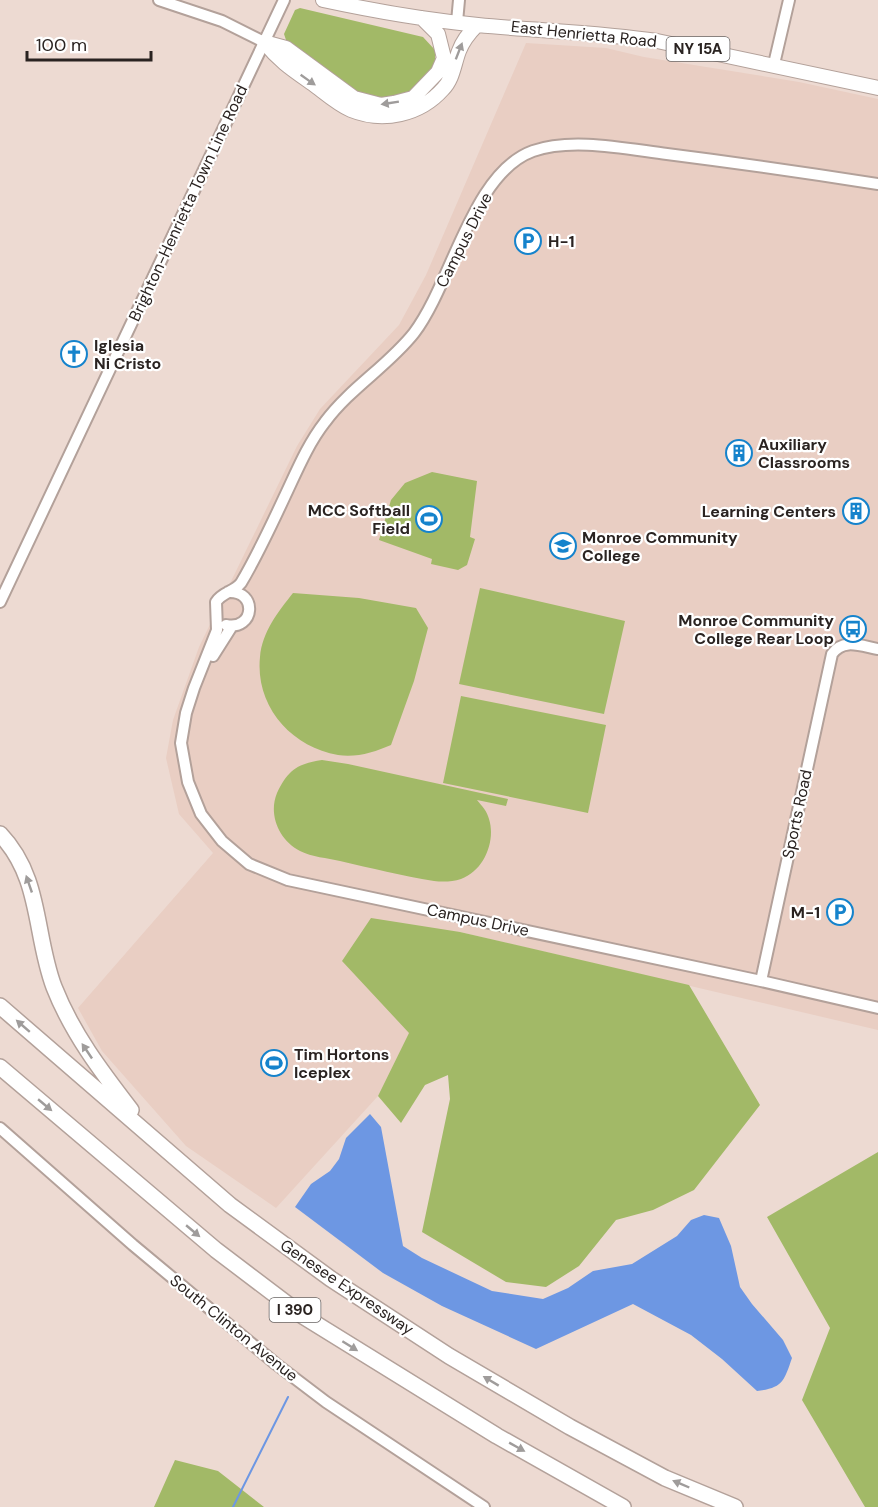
<svg xmlns="http://www.w3.org/2000/svg" width="878" height="1507" font-family="'DM Sans',sans-serif">
<rect width="100%" height="100%" fill="#eddad2"/>
<path fill="#e9cec3" d="M526,43l80,5 38,9 155,25 79,17v931l-418,-98 -82,164 -102,112 -90,-62 -84,-95 -24,-43 135,-155 -34,-39 -13,-56 7,-38 26,-73 98,-201 23,-37 79,-84 27,-50z"/>
<path fill="#a2b967" d="M300,8l123,29 12,13v15l-20,25 -24,9 -29,-1 -75,-55 -3,-9 11,-24z
M432,472l45,9 -7,56 5,2 -8,26 -9,5 -27,-6 1,-5 -53,-19 12,-40 14,-17z
M480,588l145,33 -21,93 -145,-30z
M293,593l66,5 57,10 12,20 -14,53 -23,64c-16,7 -35,13 -53,10 -47,-8 -83,-49 -78,-98 2,-25 18,-45 33,-64z
M461,696l145,29 -18,88 -145,-30z
M322,760l26,4 160,35 -2,7 -29,-6c5,6 10,11 12,19 7,22 -5,52 -28,60 -9,3 -19,3 -27,2 -32,-5 -63,-13 -94,-20 -13,-3 -28,-4 -40,-10 -21,-11 -32,-36 -23,-58 11,-23 20,-29 45,-33z
M371,918l89,14 229,53 71,120 -66,85 -41,20 -37,10 -37,46 -33,21 -40,-5 -84,-50 28,-133 -2,-24 -23,10 -24,38 -23,-27 31,-63 -67,-72z
M878,1152v355h-13l-63,-107 28,-72 -63,-111z
M175,1460l43,11 46,36h-110z"/>
<path fill="#6d97e3" d="M370,1114l11,13 22,119 19,12 70,33 51,8 25,-11 25,-17 39,-7 45,-28 14,-16 13,-5 15,3 12,28 9,41 12,17 31,36 9,18c-8,23 -9,30 -35,33l-35,-32 -31,-24 -58,-31 -97,45 -94,-43 -59,-33 -88,-66 16,-23 19,-13 9,-12 7,-21z"/>
<g fill="none" stroke-linecap="round" stroke-linejoin="round">
<path stroke="#6d97e3" stroke-width="2" d="M233,1507l55,-110"/>
<defs>
<path id="minor" d="M159,0l63,21 42,21
M457,22l2,-22
M774,64l15,-64
M878,184c-70,-11 -140,-21 -211,-30 -40,-5 -95,-17 -134,-3 -61,22 -81,132 -119,182 -26,33 -64,55 -89,89 -18,23 -29,51 -41,76 -13,28 -27,58 -43,85 -7,9 -19,9 -25,19l1,28 -23,58 -8,25 -5,30 7,39 13,32 21,27 27,23 39,16 473,101 117,27
M0,602l284,-602
M226,625c29,6 32,-35 2,-33
M213,656l19,-30
M761,981l71,-327c11,-16 29,-8 46,-5
M0,1128l133,117 143,119 50,38 158,105"/>
<path id="major" d="M323,0c51,11 103,20 155,25 60,6 120,7 179,16l221,47
M264,42c15,19 29,28 49,42 11,8 24,20 38,26 32,13 69,5 92,-21 10,-10 11,-25 16,-38 4,-11 10,-18 18,-26
M264,42l22,6 68,50 27,7 13,-2 19,-5 25,-26 6,-14 -6,-24 -16,-16"/>
<path id="highway" d="M0,834c42,44 34,100 54,153 18,46 47,84 77,123
M0,1006l230,199 101,74 118,77 121,71 95,51 70,29
M0,1067l216,183 87,66 194,120 126,71"/>
</defs>
<use href="#minor" stroke="#b3a19a" stroke-width="14"/>
<use href="#major" stroke="#b3a19a" stroke-width="16"/>
<use href="#highway" stroke="#b3a19a" stroke-width="18"/>
<use href="#minor" stroke="#fff" stroke-width="10"/>
<use href="#major" stroke="#fff" stroke-width="14"/>
<use href="#highway" stroke="#fff" stroke-width="15"/>
</g>
<defs><path id="oneway-solid" d="M-6-.8H1V-3.2L6.5 0L1 3.2V.8H-6Z" transform="scale(1.5)"/></defs>
<g fill="#9f9c9b">
<use href="#oneway-solid" transform="translate(459 51) rotate(-69)"/>
<use href="#oneway-solid" transform="translate(308 80) rotate(35)"/>
<use href="#oneway-solid" transform="translate(390 103) rotate(171)"/>
<use href="#oneway-solid" transform="translate(29 884) rotate(-109)"/>
<use href="#oneway-solid" transform="translate(23 1026) rotate(-139)"/>
<use href="#oneway-solid" transform="translate(87 1051) rotate(-124)"/>
<use href="#oneway-solid" transform="translate(45 1105) rotate(40)"/>
<use href="#oneway-solid" transform="translate(193 1231) rotate(40)"/>
<use href="#oneway-solid" transform="translate(350 1346) rotate(32)"/>
<use href="#oneway-solid" transform="translate(491 1381) rotate(-149)"/>
<use href="#oneway-solid" transform="translate(517 1447) rotate(29)"/>
<use href="#oneway-solid" transform="translate(681 1484) rotate(-157)"/>
</g>
<defs>
<symbol id="parking-ring" viewBox="-11 -11 22 22"><circle r="9.5" fill="#fff" stroke="#1583cc" stroke-width="1.5"/><path d="M-3.5-5.5H1a3.5 3.5 0 0 1 0 7H-1V5.5H-3.5ZM-1-3.4V-.6H.8a1.4 1.4 0 0 0 0-2.8Z" fill="#1583cc"/></symbol>
<symbol id="church-ring" viewBox="-11 -11 22 22"><circle r="9.5" fill="#fff" stroke="#1583cc" stroke-width="1.5"/><path d="M-1.2-6h2.4v3.5h3.3v2.4h-3.3V6h-2.4V-.1h-3.3v-2.4h3.3Z" fill="#1583cc"/></symbol>
<symbol id="building-ring" viewBox="-11 -11 22 22"><circle r="9.5" fill="#fff" stroke="#1583cc" stroke-width="1.5"/><path d="M-4-6H4V6H1V3H-1V6H-4ZM-2.5-4.3h1.7v1.8h-1.7ZM.8-4.3h1.7v1.8H.8ZM-2.5-1h1.7V.8h-1.7ZM.8-1h1.7V.8H.8Z" fill="#1583cc"/></symbol>
<symbol id="stadium-ring" viewBox="-11 -11 22 22"><circle r="9.5" fill="#fff" stroke="#1583cc" stroke-width="1.5"/><path d="M0-5a6.5 5 0 1 0 0 10a6.5 5 0 1 0 0-10ZM-3.5-1.8h7v3.6h-7Z" fill="#1583cc"/></symbol>
<symbol id="university-ring" viewBox="-11 -11 22 22"><circle r="9.5" fill="#fff" stroke="#1583cc" stroke-width="1.5"/><path d="M0-5L7-2L0 1L-7-2ZM-4 1L0 2.5L4 1V4Q0 6-4 4Z" fill="#1583cc"/></symbol>
<symbol id="bus-ring" viewBox="-11 -11 22 22"><circle r="9.5" fill="#fff" stroke="#1583cc" stroke-width="1.5"/><path d="M-5-6H5V4H4V6H2V4H-2V6H-4V4H-5ZM-3.5-4V0h7V-4ZM-3.5 1.2v1.5H-2V1.2ZM2 1.2v1.5H3.5V1.2Z" fill="#1583cc"/></symbol>
</defs>
<g fill-rule="evenodd">
<use href="#parking-ring" x="513" y="226" width="30" height="30"/>
<use href="#church-ring" x="59" y="339" width="30" height="30"/>
<use href="#building-ring" x="724" y="438" width="30" height="30"/>
<use href="#building-ring" x="841" y="496" width="30" height="30"/>
<use href="#stadium-ring" x="414" y="504" width="30" height="30"/>
<use href="#university-ring" x="548" y="531" width="30" height="30"/>
<use href="#bus-ring" x="838" y="614" width="30" height="30"/>
<use href="#parking-ring" x="825" y="897" width="30" height="30"/>
<use href="#stadium-ring" x="259" y="1048" width="30" height="30"/>
</g>
<g text-anchor="middle" dominant-baseline="central" stroke-width="4.5" stroke-linejoin="round" paint-order="stroke">
<g fill="#fff" stroke="#6a6564" stroke-width="1.5">
<rect x="666.5" y="37" width="63" height="24" rx="4.5"/>
<rect x="269.5" y="1298" width="51" height="24" rx="4.5"/>
</g>
<g font-size="15" font-weight="bold" fill="#2a2321">
<text x="698" y="49">NY 15A</text>
<text x="295" y="1310">I 390</text>
</g>
<g font-size="16" fill="#2a2321" stroke="#fff">
<text transform="translate(584 34) rotate(6)">East Henrietta Road</text>
<text transform="translate(188 203) rotate(-65)">Brighton-Henrietta Town Line Road</text>
<text transform="translate(464 240) rotate(-63)">Campus Drive</text>
<text transform="translate(797 814) rotate(-78)">Sports Road</text>
<text transform="translate(478 920) rotate(12)">Campus Drive</text>
<text transform="translate(347 1287) rotate(34)">Genesee Expressway</text>
<text transform="translate(234 1328) rotate(39)">South Clinton Avenue</text>
</g>
<g font-size="16" font-weight="bold" fill="#2a2321" stroke="#fff" text-anchor="start">
<text x="548" y="241">H-1</text>
<text x="94" y="345">Iglesia<tspan x="94" dy="18">Ni Cristo</tspan></text>
<text x="758" y="444">Auxiliary<tspan x="758" dy="18">Classrooms</tspan></text>
<text x="410" y="510" text-anchor="end">MCC Softball<tspan x="410" dy="18">Field</tspan></text>
<text x="836" y="511" text-anchor="end">Learning Centers</text>
<text x="582" y="537">Monroe Community<tspan x="582" dy="18">College</tspan></text>
<text x="834" y="620" text-anchor="end">Monroe Community<tspan x="834" dy="18">College Rear Loop</tspan></text>
<text x="820" y="912" text-anchor="end">M-1</text>
<text x="294" y="1054">Tim Hortons<tspan x="294" dy="18">Iceplex</tspan></text>
</g>
</g>
<path d="M27 51v9h124v-9" fill="none" stroke="#2a2321" stroke-width="3"/>
<text x="36" y="51" font-size="18" fill="#2a2321" stroke="#ffffff" stroke-width="4.5" paint-order="stroke">100 m</text>
</svg>
